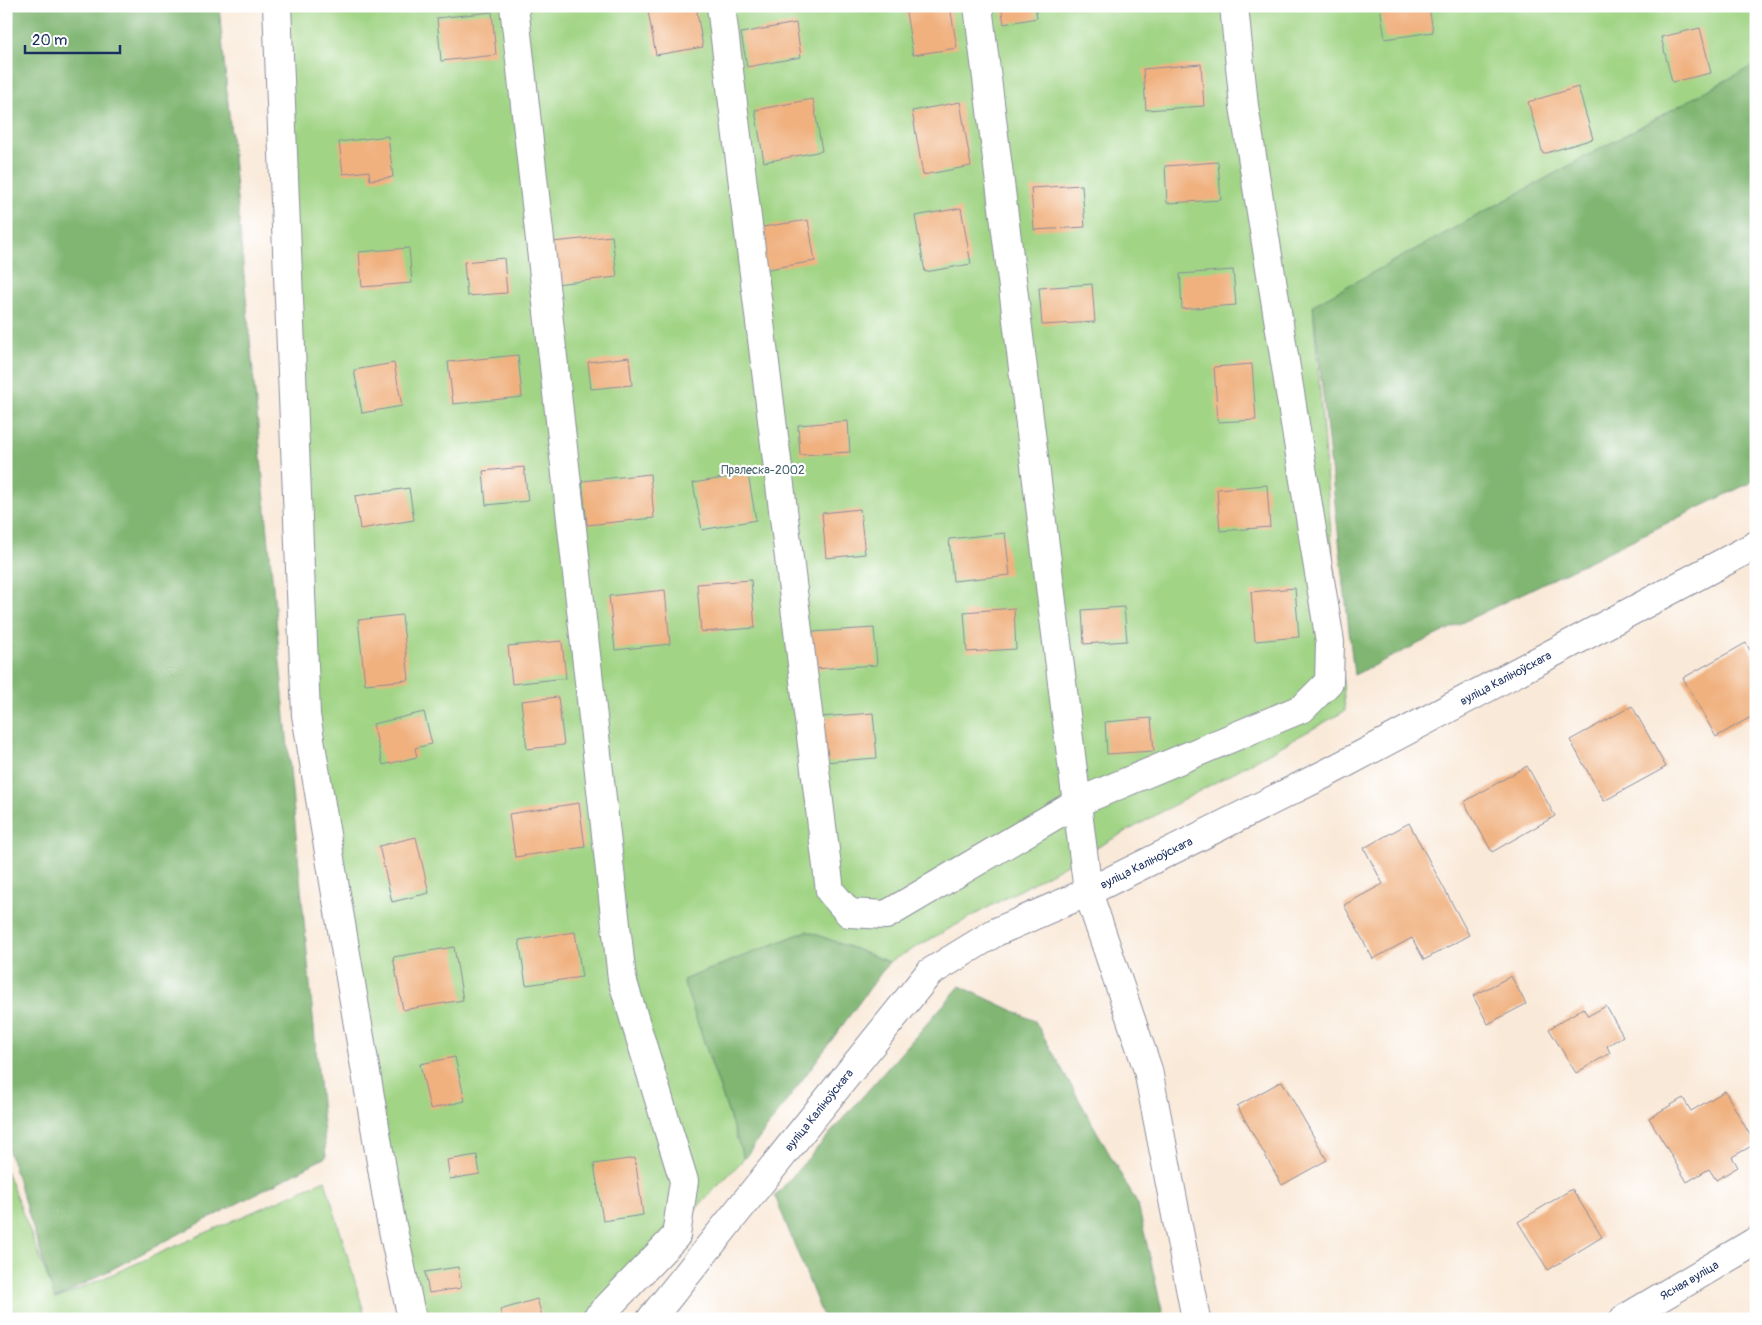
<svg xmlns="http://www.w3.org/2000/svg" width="1762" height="1325" font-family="Pangolin,sans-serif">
<rect width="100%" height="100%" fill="#fff"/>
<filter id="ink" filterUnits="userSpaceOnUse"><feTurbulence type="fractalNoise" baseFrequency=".02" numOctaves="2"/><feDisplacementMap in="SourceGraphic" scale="10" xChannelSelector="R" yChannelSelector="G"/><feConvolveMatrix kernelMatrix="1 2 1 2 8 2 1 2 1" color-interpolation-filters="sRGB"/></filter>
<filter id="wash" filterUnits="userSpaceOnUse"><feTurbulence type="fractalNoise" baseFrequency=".0096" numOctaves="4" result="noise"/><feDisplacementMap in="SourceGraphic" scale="20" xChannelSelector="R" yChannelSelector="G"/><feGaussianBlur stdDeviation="1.12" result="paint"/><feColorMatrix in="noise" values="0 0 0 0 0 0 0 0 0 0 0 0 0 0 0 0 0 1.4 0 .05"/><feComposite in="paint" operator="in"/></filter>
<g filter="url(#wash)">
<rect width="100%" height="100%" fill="#f9e9d8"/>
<path fill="#a1d485" stroke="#5e8272" d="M282,6h1474v58l-443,241 32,406 -456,251 -82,-31 -124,49 61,179 -155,160h-172l-111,-604z
M6,1170l50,129 269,-119 41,139h-360z"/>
<path fill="#80b672" stroke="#4e7268" d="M6,6h213l107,1151 -271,142 -49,-157z
M1756,64v416l-402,195 -41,-370z
M807,931l82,31 -145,197 -61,-179z
M960,986l75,35 103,184 26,114h-340l-49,-123z"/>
<g id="blocks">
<path fill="#f0b17f" d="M647,6h49l7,41 -47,8z
M905,6h45l7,42 -44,7z
M1001,6h34l2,12 -33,6z
M1380,6h49l4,26 -48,7z
M492,12l4,43 -55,6 -4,-43z
M796,23l5,34 -54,10 -6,-34z
M1700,28l11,45 -39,9 -11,-45z
M1201,64l3,42 -58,4 -3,-41z
M1578,87l15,52 -50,15 -15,-52z
M813,99l9,52 -58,11 -9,-52z
M960,102l11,64 -48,9 -11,-64z
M388,136l5,41 -23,3 -1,-9 -26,3 -4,-32z
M1218,162l3,38 -54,3 -2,-37z
M1082,185l3,42 -51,3 -3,-42z
M961,208l10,56 -46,8 -10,-56z
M808,220l7,41 -52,9 -7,-42z
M612,236l5,41 -61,7 -4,-42z
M409,248l3,35 -50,4 -3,-35z
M504,258l3,35 -40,3 -3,-34z
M1233,270l3,35 -54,4 -2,-35z
M1092,284l3,38 -53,3 -3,-37z
M518,355l4,42 -69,7 -5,-42z
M629,357l3,28 -41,4 -3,-27z
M394,363l8,43 -40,7 -8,-43z
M1252,364l4,56 -38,2 -4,-55z
M848,421l2,31 -50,3 -2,-30z
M524,467l4,34 -42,4 -3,-34z
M650,474l4,44 -67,7 -5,-44z
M748,474l8,46 -54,10 -9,-47z
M1267,485l3,42 -50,4 -3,-42z
M409,488l5,32 -54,9 -5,-33z
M860,509l5,45 -39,4 -4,-45z
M1005,533l5,42 -57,6 -4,-42z
M751,580l4,48 -54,4 -4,-48z
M1295,588l4,49 -44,4 -4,-49z
M665,590l5,54 -55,6 -6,-54z
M1124,607l3,34 -43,3 -2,-34z
M1014,608l2,41 -49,3 -3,-40z
M402,615l7,65 -44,4 -7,-64z
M874,628l3,37 -63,4 -3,-37z
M562,641l4,37 -54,6 -4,-38z
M1746,643l10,18v53l-40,23 -33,-59z
M558,697l6,48 -37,4 -6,-48z
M1632,706l34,61 -62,34 -34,-61z
M424,712l8,32 -17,4 2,9 -34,8 -10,-41z
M873,713l4,45 -53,4 -3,-45z
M1151,718l3,33 -47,3 -2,-32z
M1527,766l28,50 -63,36 -28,-50z
M579,803l6,44 -70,10 -6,-43z
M1409,823l60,112 -45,25 -12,-22 -39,21 -29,-54 39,-21 -19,-36z
M416,837l13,56 -37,9 -13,-56z
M575,932l7,45 -56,8 -7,-45z
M454,947l9,53 -60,10 -10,-53z
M1511,976l15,28 -38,20 -15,-28z
M1606,1006l17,30 -16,10 3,7 -34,20 -27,-44 34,-21 5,8z
M455,1057l10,44 -35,8 -10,-45z
M1282,1081l45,79 -45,25 -45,-79z
M1725,1091l30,53 -23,13 6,10 -22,13 -7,-11 -22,13 -38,-64 34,-20 8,13z
M477,1155l3,19 -30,5 -3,-19z
M635,1158l8,57 -40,6 -9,-57z
M1572,1189l30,48 -54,33 -30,-48z
M458,1267l3,21 -32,5 -4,-21z
M537,1299l6,20h-40l-3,-9z"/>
</g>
</g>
<g filter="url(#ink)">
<use href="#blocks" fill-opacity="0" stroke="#8a8c9b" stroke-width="1"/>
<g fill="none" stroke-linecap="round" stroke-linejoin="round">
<defs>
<g id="minor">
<path d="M277,6l29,709 84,501 22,103"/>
<path d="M514,6l108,973 62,202 -8,55 -80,83"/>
<path d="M721,6l109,885 19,22 37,2 190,-112 227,-95 26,-26 1,-40 -86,-536 -10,-100"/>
<path d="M978,6l110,886 60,178 48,249"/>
<path id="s1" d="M651,1319l278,-346 67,-41 92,-40 239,-119 429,-228"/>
<path id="s2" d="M1624,1319l132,-78"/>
</g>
</defs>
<use href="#minor" stroke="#8a8c9b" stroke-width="30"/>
<use href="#minor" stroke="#fff" stroke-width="28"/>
</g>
</g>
<g text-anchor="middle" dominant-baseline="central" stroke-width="4.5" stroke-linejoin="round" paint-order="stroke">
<g font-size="12" fill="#43616a" stroke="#fff">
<text x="763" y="470">Пралеска-2002</text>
</g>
<g font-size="12" fill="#1b2f5e" stroke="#fff">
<text stroke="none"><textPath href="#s1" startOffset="1092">вуліца Каліноўскага</textPath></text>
<text stroke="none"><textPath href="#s1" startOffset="688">вуліца Каліноўскага</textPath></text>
<text stroke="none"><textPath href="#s1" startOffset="268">вуліца Каліноўскага</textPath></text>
<text stroke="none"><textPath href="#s2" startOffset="76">Ясная вуліца</textPath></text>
</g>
</g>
<rect width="1762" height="1325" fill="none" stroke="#fff" stroke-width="25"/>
<path d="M25 45v8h95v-8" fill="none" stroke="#1b2f5e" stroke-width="2.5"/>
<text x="32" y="45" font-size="15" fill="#1b2f5e" stroke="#ffffff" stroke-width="4" paint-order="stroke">20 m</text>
</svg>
